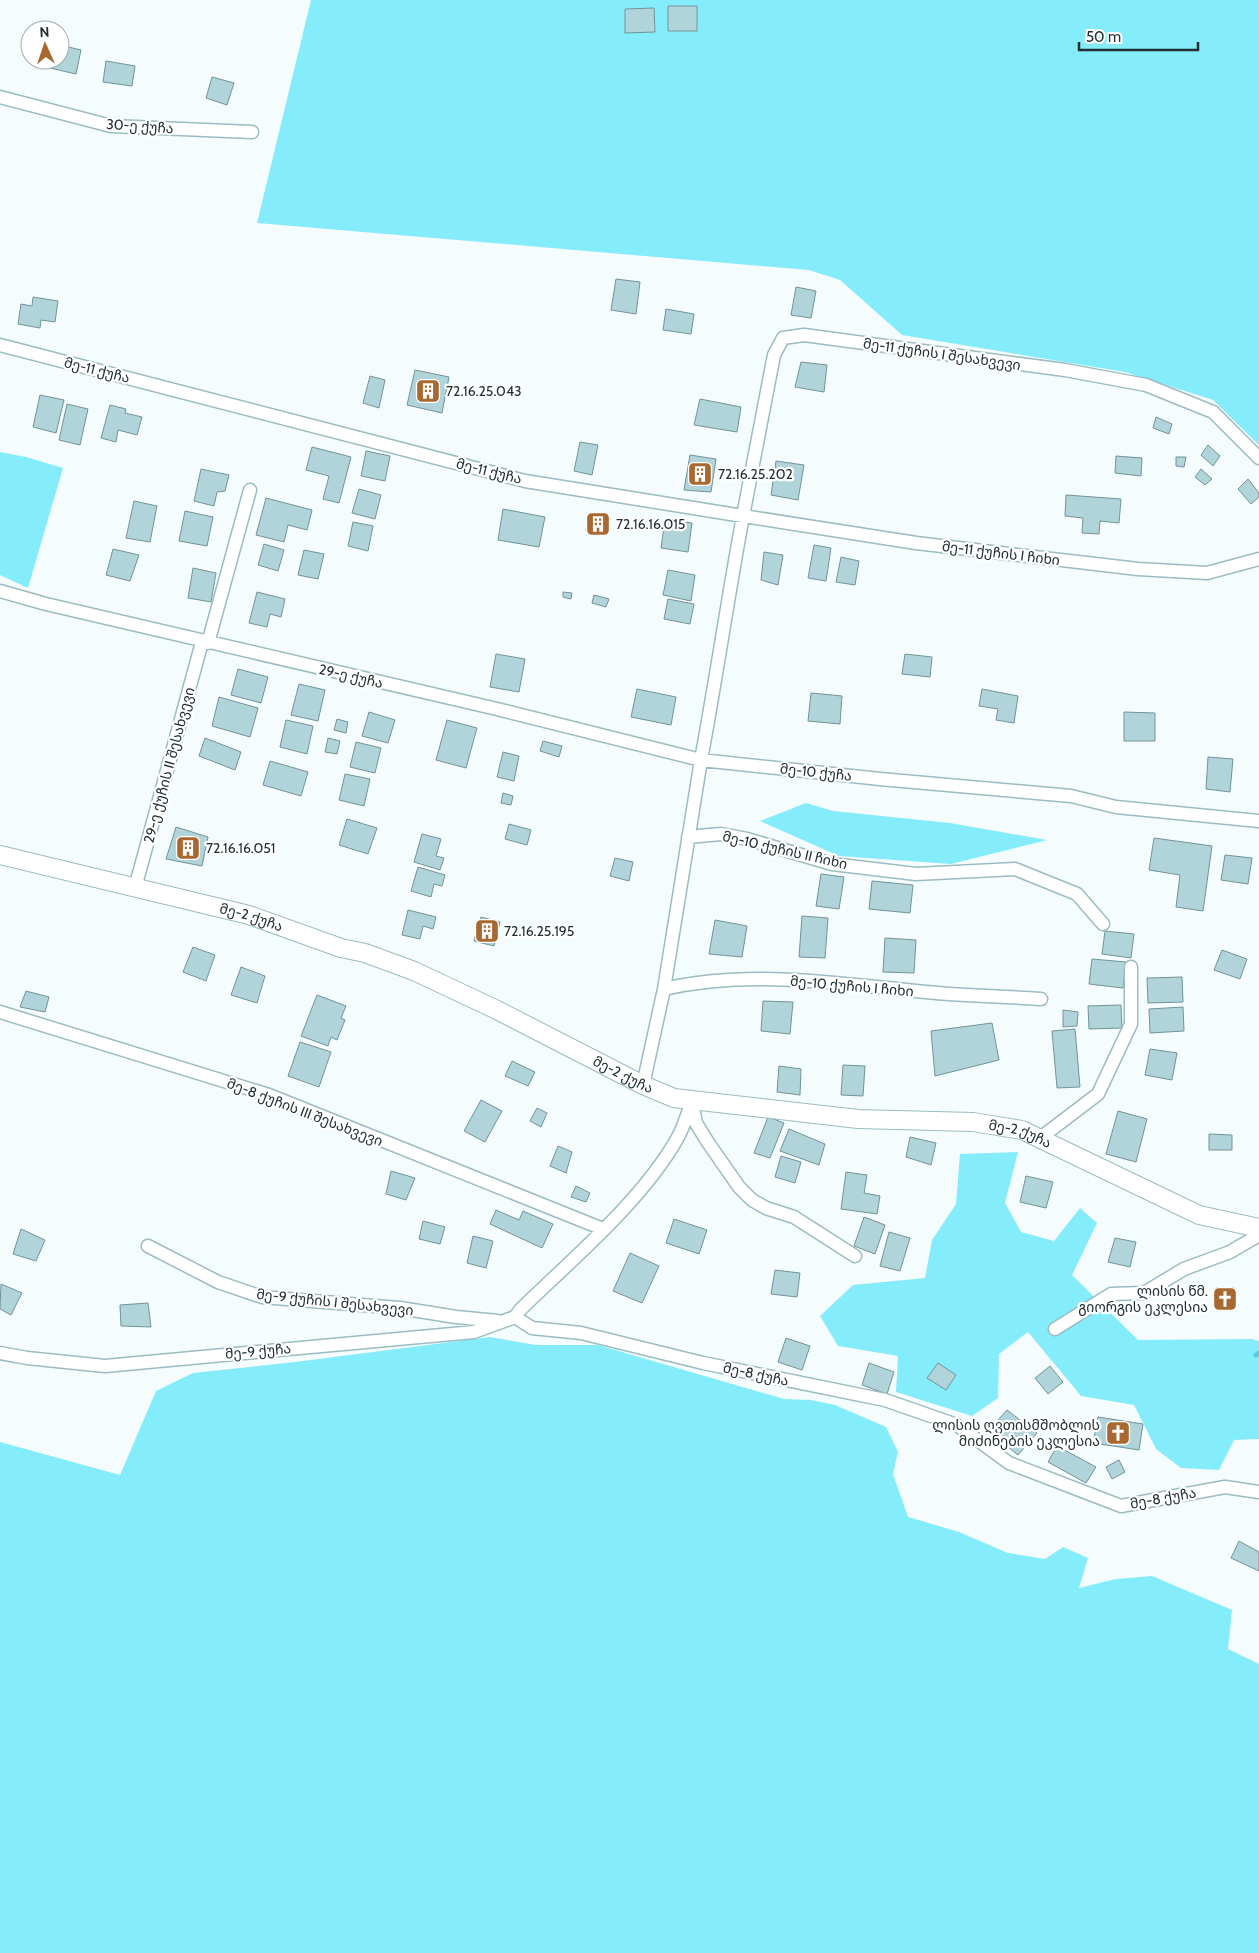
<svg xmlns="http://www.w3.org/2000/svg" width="1259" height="1953" font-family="Cabin,'Noto Sans Georgian',sans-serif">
<rect width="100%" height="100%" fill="#f5fcfe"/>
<path fill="#85ecfc" d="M311,0h948v445l-46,-45 -88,-28 -223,-37 -62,-55 -31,-10 -552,-47z
M0,452l26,5 37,11 -35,120 -28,-13z
M806,803l27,8 117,12 97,17 -96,24 -112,-8 -79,-35z
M1018,1152l-13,51 16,29 33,9 26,-33 17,15 -25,52 66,65 114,-1 7,2v98l-25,1 -15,30 -38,-2 -25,-19 -22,-44 -53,-9 -53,-64 -29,22 -1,44 -26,18 -76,-24 2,-36 -60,-10 -18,-30 33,-31 72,-7 7,-38 24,-36 4,-50z
M490,1337l46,8h62l186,54 27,1 24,5 51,22 12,25 -5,22 15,43 51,15 49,21 37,6 18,-12 25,11 -9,30 37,-9 36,-3 80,34 -4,39 31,15v289h-1259v-511l120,33 36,-84 37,-18 102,-11z"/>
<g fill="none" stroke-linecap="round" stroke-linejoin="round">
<path stroke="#51d0e3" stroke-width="5" d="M1256,1355l3,-2"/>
</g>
<path fill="#b1d4da" stroke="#729398" d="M668,6h29v25h-29z
M654,8l1,24 -30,1v-24z
M60,45l21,5 -5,24 -26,-6 2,-8h8z
M106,61l29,5 -3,20 -29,-4z
M212,77l22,6 -7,22 -21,-7z
M616,279l24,3 -4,32 -25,-4z
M796,287l20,4 -5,27 -20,-3z
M33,297l25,4 -3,21 -14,-2 -1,8 -22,-4 3,-20 11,2z
M666,309l28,5 -3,20 -28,-4z
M801,362l26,3 -3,27 -29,-5z
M415,370l34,7 -7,36 -35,-8z
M370,376l15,4 -6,28 -16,-5z
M40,395l24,5 -8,33 -23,-6z
M700,399l41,8 -4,25 -43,-7z
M67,404l21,5 -8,36 -21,-5z
M110,405l16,4 -1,4 17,4 -5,18 -19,-5 -2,12 -15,-4z
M1156,417l16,7 -3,10 -16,-6z
M580,442l18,3 -6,30 -18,-4z
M1208,445l12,11 -7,10 -12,-11z
M312,447l39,10 -12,46 -16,-4 6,-23 -23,-6z
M366,451l24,5 -5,25 -24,-5z
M690,455l26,4 -5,33 -27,-2z
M1116,456l26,2 -1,18 -26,-3z
M1176,457h10l-2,10 -8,-1z
M776,461l28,4 -6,35 -27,-5z
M201,469l28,6 -4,16 -8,1 -3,14 -20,-5z
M1201,469l11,10 -7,6 -10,-8z
M1248,479l11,14v4l-8,7 -13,-15z
M359,489l22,6 -6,24 -23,-6z
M1066,495l55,4 -2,24 -19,-2 -1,13 -17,-1 1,-15 -18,-2z
M266,498l46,12 -5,20 -19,-5 -4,17 -28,-7z
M134,501l23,5 -7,36 -24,-4z
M503,509l42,8 -6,30 -41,-7z
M185,511l28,6 -6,29 -28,-5z
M588,514l22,4 -3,17 -21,-4z
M665,519l27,4 -4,29 -27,-4z
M353,522l20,4 -5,25 -20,-5z
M264,544l20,6 -6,21 -20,-6z
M814,545l17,3 -5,33 -18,-3z
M113,549l26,6 -9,26 -24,-6z
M304,550l20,4 -6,25 -20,-4z
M764,552l19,3 -5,30 -17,-5z
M841,557l18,4 -4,24 -19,-3z
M193,568l23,5 -5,29 -23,-4z
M668,570l27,5 -4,26 -28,-6z
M257,592l28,7 -4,18 -11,-3 -3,13 -18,-4z
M563,592l9,1 -1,6 -8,-2z
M594,595l15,4 -3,8 -14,-4z
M668,599l26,5 -4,20 -26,-5z
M496,654l29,5 -6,33 -29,-5z
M905,654l27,3 -2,20 -28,-3z
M238,669l30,8 -7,26 -30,-8z
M299,684l26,6 -7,31 -27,-6z
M637,689l39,8 -5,28 -40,-8z
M982,689l36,7 -4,27 -18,-3 2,-11 -19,-3z
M811,693l31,3 -2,28 -32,-3z
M219,697l39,11 -8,29 -38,-11z
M369,712l26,8 -7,23 -26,-7z
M1124,712l31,1v28h-31z
M337,719l11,3 -2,11 -12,-3z
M286,720l27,6 -6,28 -27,-7z
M447,720l30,8 -11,40 -30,-8z
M205,738l36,14 -6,18 -36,-14z
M328,738l12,3 -3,13 -12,-2z
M543,741l19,5 -3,11 -19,-6z
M356,742l25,6 -6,25 -25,-6z
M503,752l16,4 -5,25 -17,-4z
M1208,757l25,2 -3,33 -24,-3z
M270,761l38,11 -7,24 -38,-11z
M345,774l25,5 -6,27 -25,-6z
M503,793l10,3 -2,9 -10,-2z
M347,819l30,9 -9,26 -29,-9z
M509,824l22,6 -4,15 -22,-6z
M176,827l32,10 -6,29 -36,-7z
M422,834l19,5 -5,17 8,2 -4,12 -26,-8z
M1154,838l58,8 -9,65 -27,-4 4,-32 -31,-5z
M1225,855l27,3 -4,26 -27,-4z
M615,858l18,4 -4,19 -19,-5z
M418,867l27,8 -3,11 -8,-2 -3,13 -20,-6z
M821,874l23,3 -5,32 -23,-3z
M872,881l41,4 -3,28 -41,-4z
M408,910l28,7 -3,12 -10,-3 -3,13 -18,-4z
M802,916l26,2 -3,40 -26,-1z
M481,917l19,5 -6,24 -20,-5z
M715,920l32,6 -5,31 -33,-3z
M1105,931l29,3 -3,24 -29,-4z
M885,938l31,2 -2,33 -31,-1z
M193,947l22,8 -9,26 -23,-9z
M1222,950l25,9 -7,20 -26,-9z
M1092,959l34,3 -3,26 -34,-4z
M241,967l24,9 -8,27 -26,-8z
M1182,977l1,25 -35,1 -1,-25z
M26,991l23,6 -4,15 -25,-5z
M317,995l29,11 -5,12 4,2 -8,20 -6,-3 -3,9 -27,-10z
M763,1001l30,1 -3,32 -29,-3z
M1121,1005l1,23 -33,1 -1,-23z
M1183,1007l1,24 -34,2 -1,-24z
M1063,1010l15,2 -1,14 -14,1z
M992,1023l7,37 -64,16 -4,-45z
M1075,1029l5,58 -23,1 -5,-57z
M300,1042l31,10 -12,35 -31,-11z
M1150,1049l27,4 -5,27 -27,-5z
M512,1061l23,11 -7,14 -23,-10z
M843,1065l22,1 -2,30 -22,-1z
M779,1066l22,3 -1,26 -23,-3z
M481,1100l21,11 -17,31 -21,-11z
M537,1108l10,5 -6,14 -11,-6z
M1118,1111l29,8 -11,43 -30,-8z
M768,1117l16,6 -14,35 -16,-5z
M789,1129l36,15 -6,21 -39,-14z
M1209,1134l23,1v15h-23z
M910,1137l26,6 -5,22 -25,-8z
M558,1146l14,6 -6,21 -16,-7z
M781,1156l20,6 -6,21 -20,-6z
M391,1171l24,7 -9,22 -20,-6z
M846,1172l21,3 -3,18 16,3 -3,18 -36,-5z
M1026,1176l27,6 -7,26 -26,-6z
M576,1186l14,7 -4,9 -15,-5z
M496,1210l23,10 4,-9 30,13 -11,24 -52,-24z
M864,1217l21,8 -10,29 -21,-8z
M674,1219l33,11 -8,24 -33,-11z
M423,1221l22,6 -5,17 -21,-5z
M21,1229l24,11 -9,21 -23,-7z
M889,1232l21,6 -10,33 -20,-5z
M473,1236l20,5 -7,27 -19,-5z
M1115,1238l21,4 -6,25 -22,-5z
M630,1253l29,13 -17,37 -29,-12z
M775,1270l25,3 -3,24 -26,-3z
M1,1284l21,9 -11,22 -11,-6z
M1216,1288h18l1,12 -18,2z
M148,1303l3,24 -30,-1 -1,-21z
M786,1338l24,8 -8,24 -24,-8z
M869,1363l25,9 -7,22 -25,-9z
M938,1363l18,12 -10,15 -19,-12z
M1050,1366l13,16 -15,12 -13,-16z
M1007,1410l30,23 -19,22 -30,-24z
M1098,1417l45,7 -4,26 -46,-7z
M1057,1446l39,21 -10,16 -38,-21z
M1119,1460l6,12 -13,7 -6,-12z
M1239,1541l20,11v19l-28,-13z"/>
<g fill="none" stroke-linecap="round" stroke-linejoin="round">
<defs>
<path id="street" d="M0,97l111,29 141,6
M0,345l525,136 218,35c-15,81 -27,163 -42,244l-204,-51 -451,-105 -46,-13
M1259,458l-46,-46 -67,-27 -81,-15 -261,-35 -21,3 -9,17 -31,161 173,27 222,26 69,4 52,-14
M208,643l42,-153
M688,837l33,-3 26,5 85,25 84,10 99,-5 62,25 26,30
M135,888l67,-246
M664,989c86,-20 176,-5 262,3 38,4 77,4 115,7
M0,1012l269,83 334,134
M643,1085l21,-96 37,-229 179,19 191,17 45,11 143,14
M692,1103l4,20 11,18 32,46 13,13 14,8 28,9 61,39
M1039,1139l59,-45 33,-70v-57
M148,1246l70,36 44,15 138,11 56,9 42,4
M515,1317l17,11 49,5 122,30 182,37 72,25 52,38 112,43 104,-19 34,5
M515,1317l5,-7c51,-50 121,-108 157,-171 7,-12 11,-26 15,-39
M1055,1329l56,-35 33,-1 40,-24 46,-17 29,-17
M0,1353l27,5 78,8 369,-34 41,-15"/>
<g id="secondary">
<path id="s1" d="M0,855l249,60 92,33 24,5 49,18 83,39 146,75 31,13 184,21 115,3 49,8 177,85 60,13"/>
</g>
</defs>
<use href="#street" stroke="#9abcc2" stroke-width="15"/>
<use href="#secondary" stroke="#9abcc2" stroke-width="20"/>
<use href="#street" stroke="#fff" stroke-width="12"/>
<use href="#secondary" stroke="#fff" stroke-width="18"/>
</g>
<defs>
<symbol id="building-square" viewBox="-11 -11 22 22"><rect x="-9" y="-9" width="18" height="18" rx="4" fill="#a86831" stroke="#fff"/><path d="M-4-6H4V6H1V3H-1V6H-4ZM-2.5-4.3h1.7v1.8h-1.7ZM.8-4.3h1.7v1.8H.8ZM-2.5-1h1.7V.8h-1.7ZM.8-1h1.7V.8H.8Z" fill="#fff"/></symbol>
<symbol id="church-square" viewBox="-11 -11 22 22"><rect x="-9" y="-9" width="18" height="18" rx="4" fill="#a86831" stroke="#fff"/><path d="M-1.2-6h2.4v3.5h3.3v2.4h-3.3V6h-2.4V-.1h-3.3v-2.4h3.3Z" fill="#fff"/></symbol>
</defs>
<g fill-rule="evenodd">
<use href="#building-square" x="414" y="377" width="28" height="28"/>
<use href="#building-square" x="686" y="460" width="28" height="28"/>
<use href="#building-square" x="584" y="510" width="28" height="28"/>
<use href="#building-square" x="174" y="834" width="28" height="28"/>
<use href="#building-square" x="473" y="917" width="28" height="28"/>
<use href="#church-square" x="1211" y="1285" width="28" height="28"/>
<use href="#church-square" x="1104" y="1419" width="28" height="28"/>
</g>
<g text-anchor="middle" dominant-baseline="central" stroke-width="4.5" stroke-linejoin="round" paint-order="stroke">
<g font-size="14" fill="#212f31" stroke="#fff">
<text transform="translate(140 126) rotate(4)">30-ე ქუჩა</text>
<text transform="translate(942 354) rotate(8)">მე-11 ქუჩის I შესახვევი</text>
<text transform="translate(97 370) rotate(14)">მე-11 ქუჩა</text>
<text transform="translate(489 471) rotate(14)">მე-11 ქუჩა</text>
<text transform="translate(1001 553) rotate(7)">მე-11 ქუჩის I ჩიხი</text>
<text transform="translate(351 676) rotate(13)">29-ე ქუჩა</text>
<text transform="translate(169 765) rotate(-75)">29-ე ქუჩის II შესახვევი</text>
<text transform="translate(816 772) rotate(6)">მე-10 ქუჩა</text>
<text transform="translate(785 850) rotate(13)">მე-10 ქუჩის II ჩიხი</text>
<text stroke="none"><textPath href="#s1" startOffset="259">მე-2 ქუჩა</textPath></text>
<text transform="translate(852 986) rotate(5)">მე-10 ქუჩის I ჩიხი</text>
<text stroke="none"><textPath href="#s1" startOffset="664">მე-2 ქუჩა</textPath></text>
<text transform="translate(305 1112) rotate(21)">მე-8 ქუჩის III შესახვევი</text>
<text stroke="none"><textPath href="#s1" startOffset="1069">მე-2 ქუჩა</textPath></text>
<text transform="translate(335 1302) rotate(6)">მე-9 ქუჩის I შესახვევი</text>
<text transform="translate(258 1351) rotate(-5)">მე-9 ქუჩა</text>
<text transform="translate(756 1374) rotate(12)">მე-8 ქუჩა</text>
<text transform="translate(1163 1498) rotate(-10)">მე-8 ქუჩა</text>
</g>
<g font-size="14" fill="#212f31" stroke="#fff" text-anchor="start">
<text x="446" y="391">72.16.25.043</text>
<text x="718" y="474">72.16.25.202</text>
<text x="616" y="524">72.16.16.015</text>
<text x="206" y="848">72.16.16.051</text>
<text x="504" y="931">72.16.25.195</text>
<text x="1208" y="1291" text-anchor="end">ლისის წმ.<tspan x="1208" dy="16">გიორგის ეკლესია</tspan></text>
<text x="1100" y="1425" text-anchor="end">ლისის ღვთისმშობლის<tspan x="1100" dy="16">მიძინების ეკლესია</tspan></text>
</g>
</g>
<g transform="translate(45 45) rotate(357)"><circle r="24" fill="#ffffff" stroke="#a6acad"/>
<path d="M0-4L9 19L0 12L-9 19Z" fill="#a86831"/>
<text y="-8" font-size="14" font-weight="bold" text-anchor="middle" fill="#212f31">N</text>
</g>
<path d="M1079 42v8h119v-8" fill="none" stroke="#212f31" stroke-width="2.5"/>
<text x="1086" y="42" font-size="15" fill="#212f31" stroke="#ffffff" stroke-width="4" paint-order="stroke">50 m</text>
</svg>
